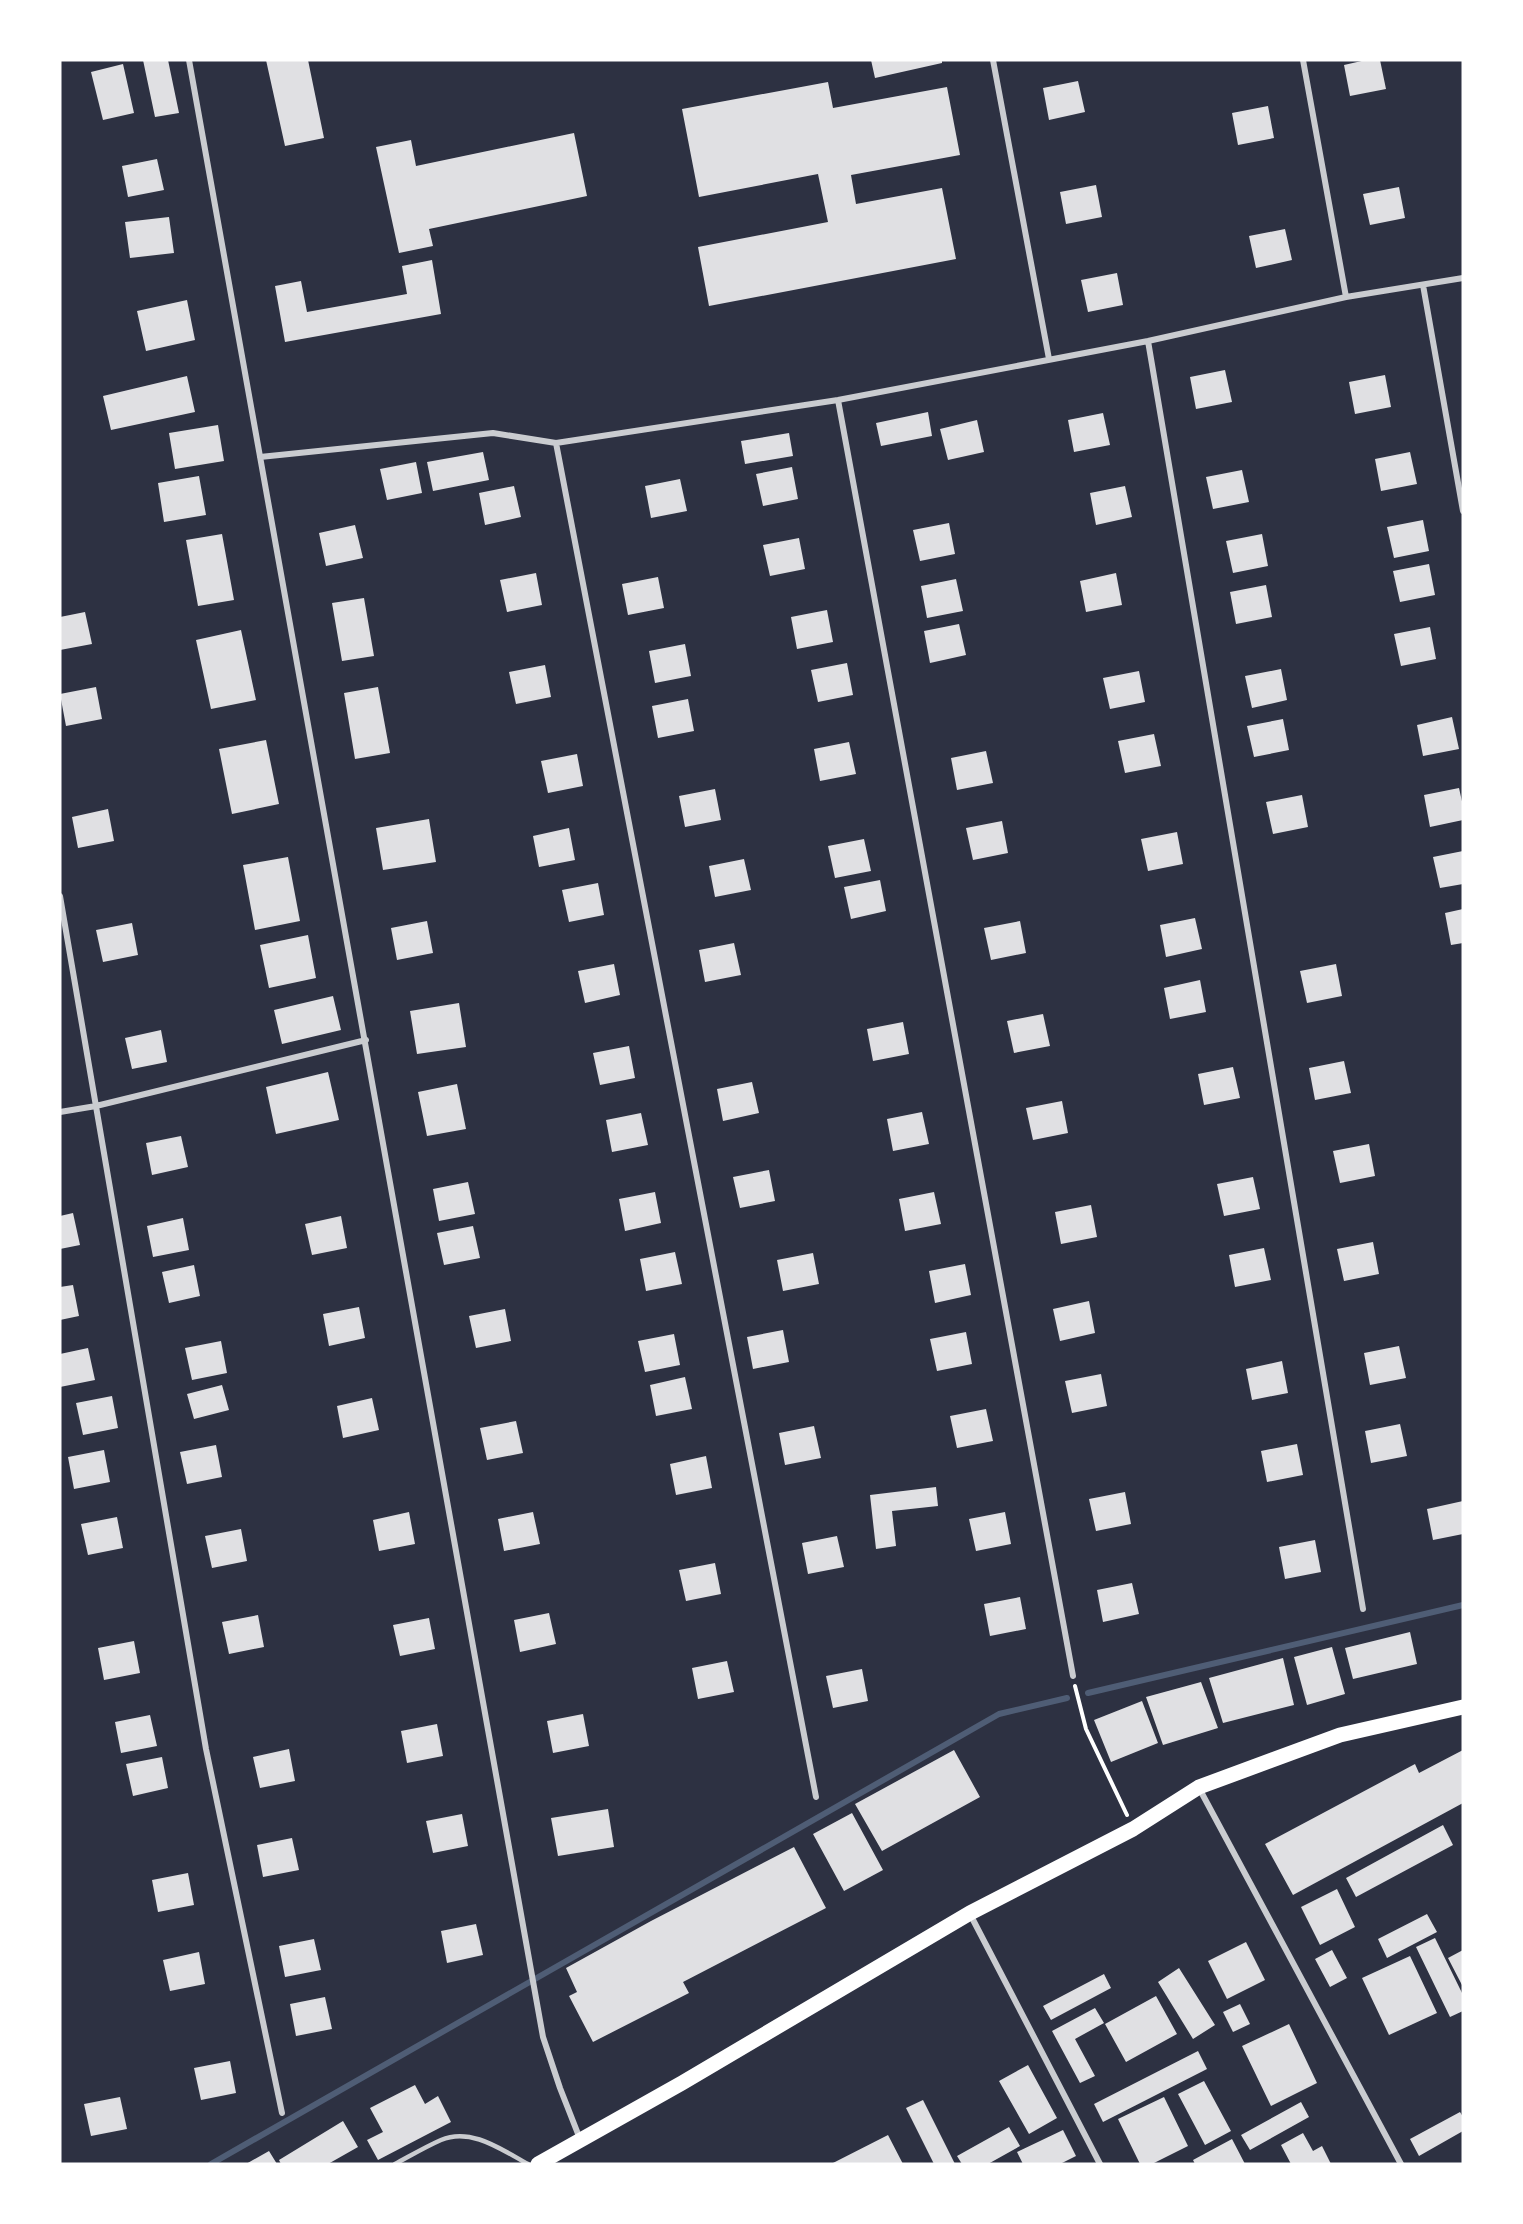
<svg xmlns="http://www.w3.org/2000/svg" width="1523" height="2224" font-family="Inter,sans-serif">
<rect width="100%" height="100%" fill="#2d3142"/>
<g fill="none" stroke-linecap="round" stroke-linejoin="round">
<path stroke="#4f5d75" stroke-width="6" d="M1088,1693l375,-88
M211,2164l788,-450 68,-16"/>
</g>
<path fill="#e0e0e3" d="M143,60h25l11,53 -24,4z
M266,60h42l16,78 -39,8z
M871,60h71v3l-67,15z
M1366,60h14l6,29 -36,7 -6,-31z
M123,64l11,49 -31,7 -12,-48z
M1078,81l7,31 -36,8 -6,-32z
M828,82l5,26 114,-21 13,68 -109,20 5,29 86,-16 14,71 -247,47 -11,-59 130,-25 -10,-48 -119,23 -17,-88z
M1268,106l6,32 -36,7 -6,-32z
M574,133l13,63 -158,33 4,17 -34,7 -23,-106 35,-7 5,26z
M157,159l7,31 -36,7 -6,-31z
M1096,185l6,32 -36,7 -6,-32z
M1399,187l6,31 -35,7 -7,-31z
M169,217l5,36 -44,5 -5,-36z
M1285,229l7,31 -36,8 -7,-32z
M432,260l9,54 -156,28 -10,-56 26,-5 6,31 100,-18 -5,-28z
M1117,273l6,32 -35,7 -7,-32z
M187,300l8,40 -49,11 -9,-40z
M1225,370l7,32 -36,7 -6,-32z
M1385,375l6,32 -36,7 -6,-32z
M187,376l8,36 -84,18 -8,-34z
M928,412l4,24 -51,10 -5,-23z
M1103,413l7,32 -36,7 -6,-32z
M977,420l7,32 -36,8 -8,-31z
M218,425l6,36 -49,8 -6,-36z
M789,433l4,23 -48,8 -4,-23z
M483,452l6,28 -56,11 -6,-29z
M1410,452l7,32 -36,7 -6,-32z
M416,462l6,31 -35,7 -7,-31z
M792,467l6,32 -35,7 -7,-32z
M1242,470l7,32 -36,7 -7,-32z
M199,476l7,39 -42,7 -6,-39z
M680,479l7,32 -36,7 -6,-32z
M514,486l7,31 -36,8 -6,-32z
M1125,486l7,31 -36,8 -6,-32z
M1423,520l6,31 -35,7 -7,-31z
M949,523l6,31 -35,7 -7,-31z
M355,525l8,33 -37,8 -7,-33z
M222,534l12,66 -36,6 -12,-66z
M1262,534l6,32 -35,7 -7,-32z
M799,538l6,31 -35,7 -7,-31z
M1429,564l6,31 -35,7 -7,-31z
M536,573l6,32 -35,7 -7,-32z
M1116,573l6,32 -36,7 -6,-31z
M658,577l6,31 -36,7 -6,-31z
M956,579l7,32 -36,7 -6,-32z
M1266,585l6,32 -36,7 -6,-32z
M364,598l10,58 -32,5 -10,-58z
M827,610l6,32 -36,7 -6,-32z
M85,612l7,32 -32,6v-33z
M959,624l7,31 -36,8 -6,-32z
M1430,627l6,32 -35,7 -7,-32z
M241,630l15,70 -45,9 -15,-69z
M685,644l6,32 -36,7 -6,-32z
M847,663l6,32 -35,7 -7,-32z
M545,665l6,32 -35,7 -7,-32z
M1281,669l6,31 -35,8 -7,-32z
M1139,671l6,31 -35,7 -7,-31z
M96,687l6,32 -36,7 -6,-32z
M378,687l12,66 -35,6 -11,-66z
M688,699l6,32 -36,7 -6,-32z
M1452,717l7,32 -36,7 -6,-31z
M1283,719l6,31 -35,7 -7,-31z
M1154,734l7,32 -36,7 -7,-32z
M266,740l13,64 -47,10 -13,-65z
M849,742l7,32 -36,7 -6,-32z
M986,751l7,32 -36,7 -6,-32z
M577,754l6,32 -35,7 -7,-32z
M1459,788l4,18v14l-33,7 -6,-32z
M715,789l6,31 -36,7 -6,-31z
M1302,795l6,32 -35,7 -7,-32z
M108,809l6,32 -36,7 -6,-31z
M429,819l7,43 -53,8 -7,-42z
M1002,821l6,32 -35,7 -7,-32z
M569,828l6,32 -36,7 -6,-31z
M1177,832l6,32 -35,7 -7,-32z
M864,839l7,32 -36,7 -7,-32z
M1463,851v33l-23,4 -7,-31z
M288,857l12,64 -45,9 -12,-65z
M744,859l7,31 -36,7 -6,-31z
M880,880l6,31 -35,8 -7,-32z
M598,883l6,32 -35,7 -7,-32z
M1463,909v34l-12,2 -6,-32z
M1195,918l7,31 -36,8 -6,-32z
M427,921l6,32 -36,7 -6,-32z
M1020,921l6,32 -35,7 -7,-32z
M132,923l6,32 -35,7 -7,-32z
M308,935l8,43 -47,10 -9,-43z
M734,943l7,32 -36,7 -6,-32z
M614,964l6,31 -35,8 -7,-32z
M1336,964l6,32 -35,7 -7,-32z
M1200,980l6,32 -36,7 -6,-31z
M333,996l8,34 -59,14 -8,-34z
M459,1003l7,44 -49,7 -7,-43z
M1043,1014l7,32 -36,7 -7,-32z
M903,1022l6,32 -36,7 -6,-32z
M161,1030l6,32 -35,7 -7,-31z
M629,1046l6,32 -35,7 -7,-32z
M1344,1061l7,32 -36,7 -6,-32z
M1233,1067l7,31 -36,7 -6,-31z
M328,1072l11,48 -63,14 -10,-47z
M752,1082l7,31 -36,8 -6,-32z
M457,1084l9,45 -39,7 -9,-44z
M1062,1101l6,32 -35,7 -7,-32z
M922,1112l7,32 -36,7 -6,-32z
M641,1113l7,32 -36,7 -6,-32z
M181,1136l7,31 -36,8 -6,-32z
M1369,1144l6,32 -35,7 -7,-32z
M769,1170l6,31 -35,7 -7,-31z
M1253,1177l7,32 -36,7 -7,-32z
M468,1182l7,32 -36,7 -6,-32z
M655,1192l6,31 -36,8 -6,-32z
M934,1192l7,32 -36,7 -6,-32z
M1091,1205l6,32 -36,7 -6,-32z
M73,1213l7,32 -20,4v-33z
M341,1216l6,32 -35,7 -7,-31z
M183,1218l6,32 -36,7 -6,-31z
M473,1226l7,32 -36,7 -7,-32z
M1373,1242l6,32 -35,7 -7,-32z
M1264,1248l7,32 -36,7 -6,-32z
M675,1252l7,32 -36,7 -6,-32z
M813,1253l6,31 -36,7 -6,-31z
M965,1264l6,31 -36,8 -6,-32z
M194,1265l6,31 -31,7 -7,-31z
M73,1285l6,31 -19,4v-33z
M1089,1301l6,32 -35,8 -7,-32z
M359,1307l6,31 -36,8 -6,-32z
M505,1309l6,32 -35,7 -7,-32z
M783,1330l6,32 -36,7 -6,-32z
M966,1332l6,32 -35,7 -7,-32z
M674,1334l6,31 -35,7 -7,-31z
M221,1341l6,32 -35,7 -7,-32z
M1399,1346l7,32 -36,7 -6,-32z
M88,1348l7,32 -35,7v-33z
M1282,1361l6,32 -36,7 -6,-31z
M1101,1374l6,32 -35,7 -7,-32z
M685,1377l7,32 -36,7 -6,-31z
M222,1385l7,25 -35,9 -7,-25z
M112,1396l6,32 -35,7 -7,-32z
M372,1398l7,32 -36,8 -6,-32z
M986,1409l7,32 -36,7 -7,-32z
M516,1421l7,32 -36,7 -7,-32z
M1400,1424l7,32 -36,7 -6,-32z
M814,1426l7,32 -36,7 -6,-32z
M1297,1444l6,31 -36,7 -6,-31z
M216,1445l6,32 -35,7 -7,-32z
M104,1450l6,32 -36,7 -6,-32z
M706,1456l6,32 -36,7 -6,-31z
M936,1487l2,19 -46,5 4,35 -20,3 -6,-54z
M1125,1492l6,32 -35,7 -7,-32z
M1463,1501v33l-30,6 -6,-31z
M409,1512l6,32 -36,7 -6,-31z
M533,1512l7,32 -36,7 -6,-32z
M1005,1512l6,32 -35,7 -7,-32z
M117,1517l6,31 -35,7 -7,-31z
M241,1529l6,32 -35,7 -7,-32z
M837,1536l7,31 -36,7 -6,-31z
M1315,1540l6,32 -36,7 -6,-32z
M715,1563l6,31 -35,7 -7,-31z
M1132,1583l7,31 -36,8 -6,-32z
M1020,1597l6,32 -36,7 -6,-32z
M549,1613l7,31 -36,8 -6,-32z
M258,1615l6,32 -35,7 -7,-32z
M429,1618l6,31 -35,7 -7,-31z
M1410,1632l7,32 -64,15 -8,-31z
M134,1641l6,32 -36,7 -6,-32z
M1332,1647l13,47 -38,11 -13,-48z
M1283,1658l11,47 -71,18 -14,-45z
M727,1661l7,31 -36,7 -6,-31z
M862,1669l6,32 -35,7 -7,-32z
M1201,1682l17,46 -55,17 -17,-48z
M1142,1701l16,42 -47,19 -17,-42z
M583,1714l6,32 -36,7 -6,-32z
M150,1715l7,31 -36,7 -6,-31z
M437,1724l6,32 -36,7 -6,-32z
M289,1749l6,32 -35,7 -7,-31z
M954,1750l26,47 -98,54 -27,-47z
M1463,1750v53l-170,92 -28,-51 150,-80 4,9z
M162,1757l6,31 -35,8 -7,-32z
M608,1809l6,38 -56,9 -7,-38z
M852,1813l31,57 -39,21 -31,-57z
M462,1814l6,32 -35,7 -7,-32z
M1443,1825l10,20 -97,52 -10,-19z
M292,1838l7,32 -36,7 -6,-32z
M794,1847l32,61 -143,74 6,11 -96,49 -24,-46 8,-4 -11,-24 85,-47z
M188,1873l6,32 -36,7 -6,-32z
M1337,1889l18,38 -35,18 -19,-38z
M1427,1914l10,18 -50,26 -9,-19z
M476,1924l7,31 -36,8 -6,-32z
M1435,1938l28,57v16l-13,6 -34,-70z
M314,1939l7,31 -36,7 -6,-31z
M1246,1942l19,38 -38,19 -19,-38z
M1332,1950l15,28 -17,9 -15,-28z
M1463,1950v37l-15,-29z
M199,1952l6,32 -35,7 -7,-31z
M1410,1956l27,57 -48,22 -27,-57z
M1179,1968l36,57 -22,14 -35,-57z
M1104,1974l7,14 -60,32 -8,-14z
M1156,1996l21,38 -51,28 -21,-38z
M325,1997l7,32 -36,7 -6,-32z
M1240,2004l10,20 -17,8 -10,-20z
M1095,2008l9,15 -29,16 20,37 -15,7 -28,-52z
M1289,2024l28,59 -46,23 -29,-60z
M1198,2051l9,18 -104,53 -9,-18z
M230,2061l6,32 -35,7 -7,-32z
M1028,2065l29,53 -28,16 -30,-53z
M1204,2081l27,50 -26,14 -27,-51z
M415,2085l10,19 13,-8 13,26 -73,38 -11,-20 16,-8 -13,-24z
M120,2097l7,32 -36,7 -7,-32z
M1164,2097l24,49 -36,18h-12l-22,-45z
M923,2100l32,64h-21l-28,-56z
M1301,2102l8,15 -59,33 -9,-15z
M1460,2112l3,5v14l-44,25 -9,-17z
M343,2121l15,26 -30,17h-47l-2,-4z
M1009,2127l11,19 -32,18h-26l-5,-8z
M1063,2130l13,26 -16,8h-37l-6,-12z
M1303,2133l10,18 9,-5 9,18h-40l-10,-19z
M888,2135l15,29h-72z
M1232,2139l13,25h-50l-2,-4z
M269,2151l8,13h-31z"/>
<g fill="none" stroke-linecap="round" stroke-linejoin="round">
<path stroke="#fff" stroke-width="4" d="M1075,1686l11,43 41,86"/>
<path stroke="#caccd0" stroke-width="4.5" d="M395,2164c15,-8 30,-17 46,-24 30,-13 61,10 87,24"/>
<path stroke="#caccd0" stroke-width="6" d="M189,60l354,1977 17,51 20,51
M993,60l56,299
M1303,60l43,237
M1423,285l40,226
M1148,341l215,1268
M838,400l235,1276
M556,443l260,1354
M260,457l233,-24 63,10 282,-43 310,-59 198,-44 117,-19
M60,896l146,853 76,364
M60,1112l36,-6 270,-66
M1199,1788l202,376
M970,1914l130,250"/>
<path stroke="#fff" stroke-width="15" d="M538,2164l144,-81 288,-170 163,-84 66,-42 141,-52 123,-28"/>
</g>
<rect width="1523" height="2224" fill="none" stroke="#ffffff" stroke-width="123"/>
</svg>
